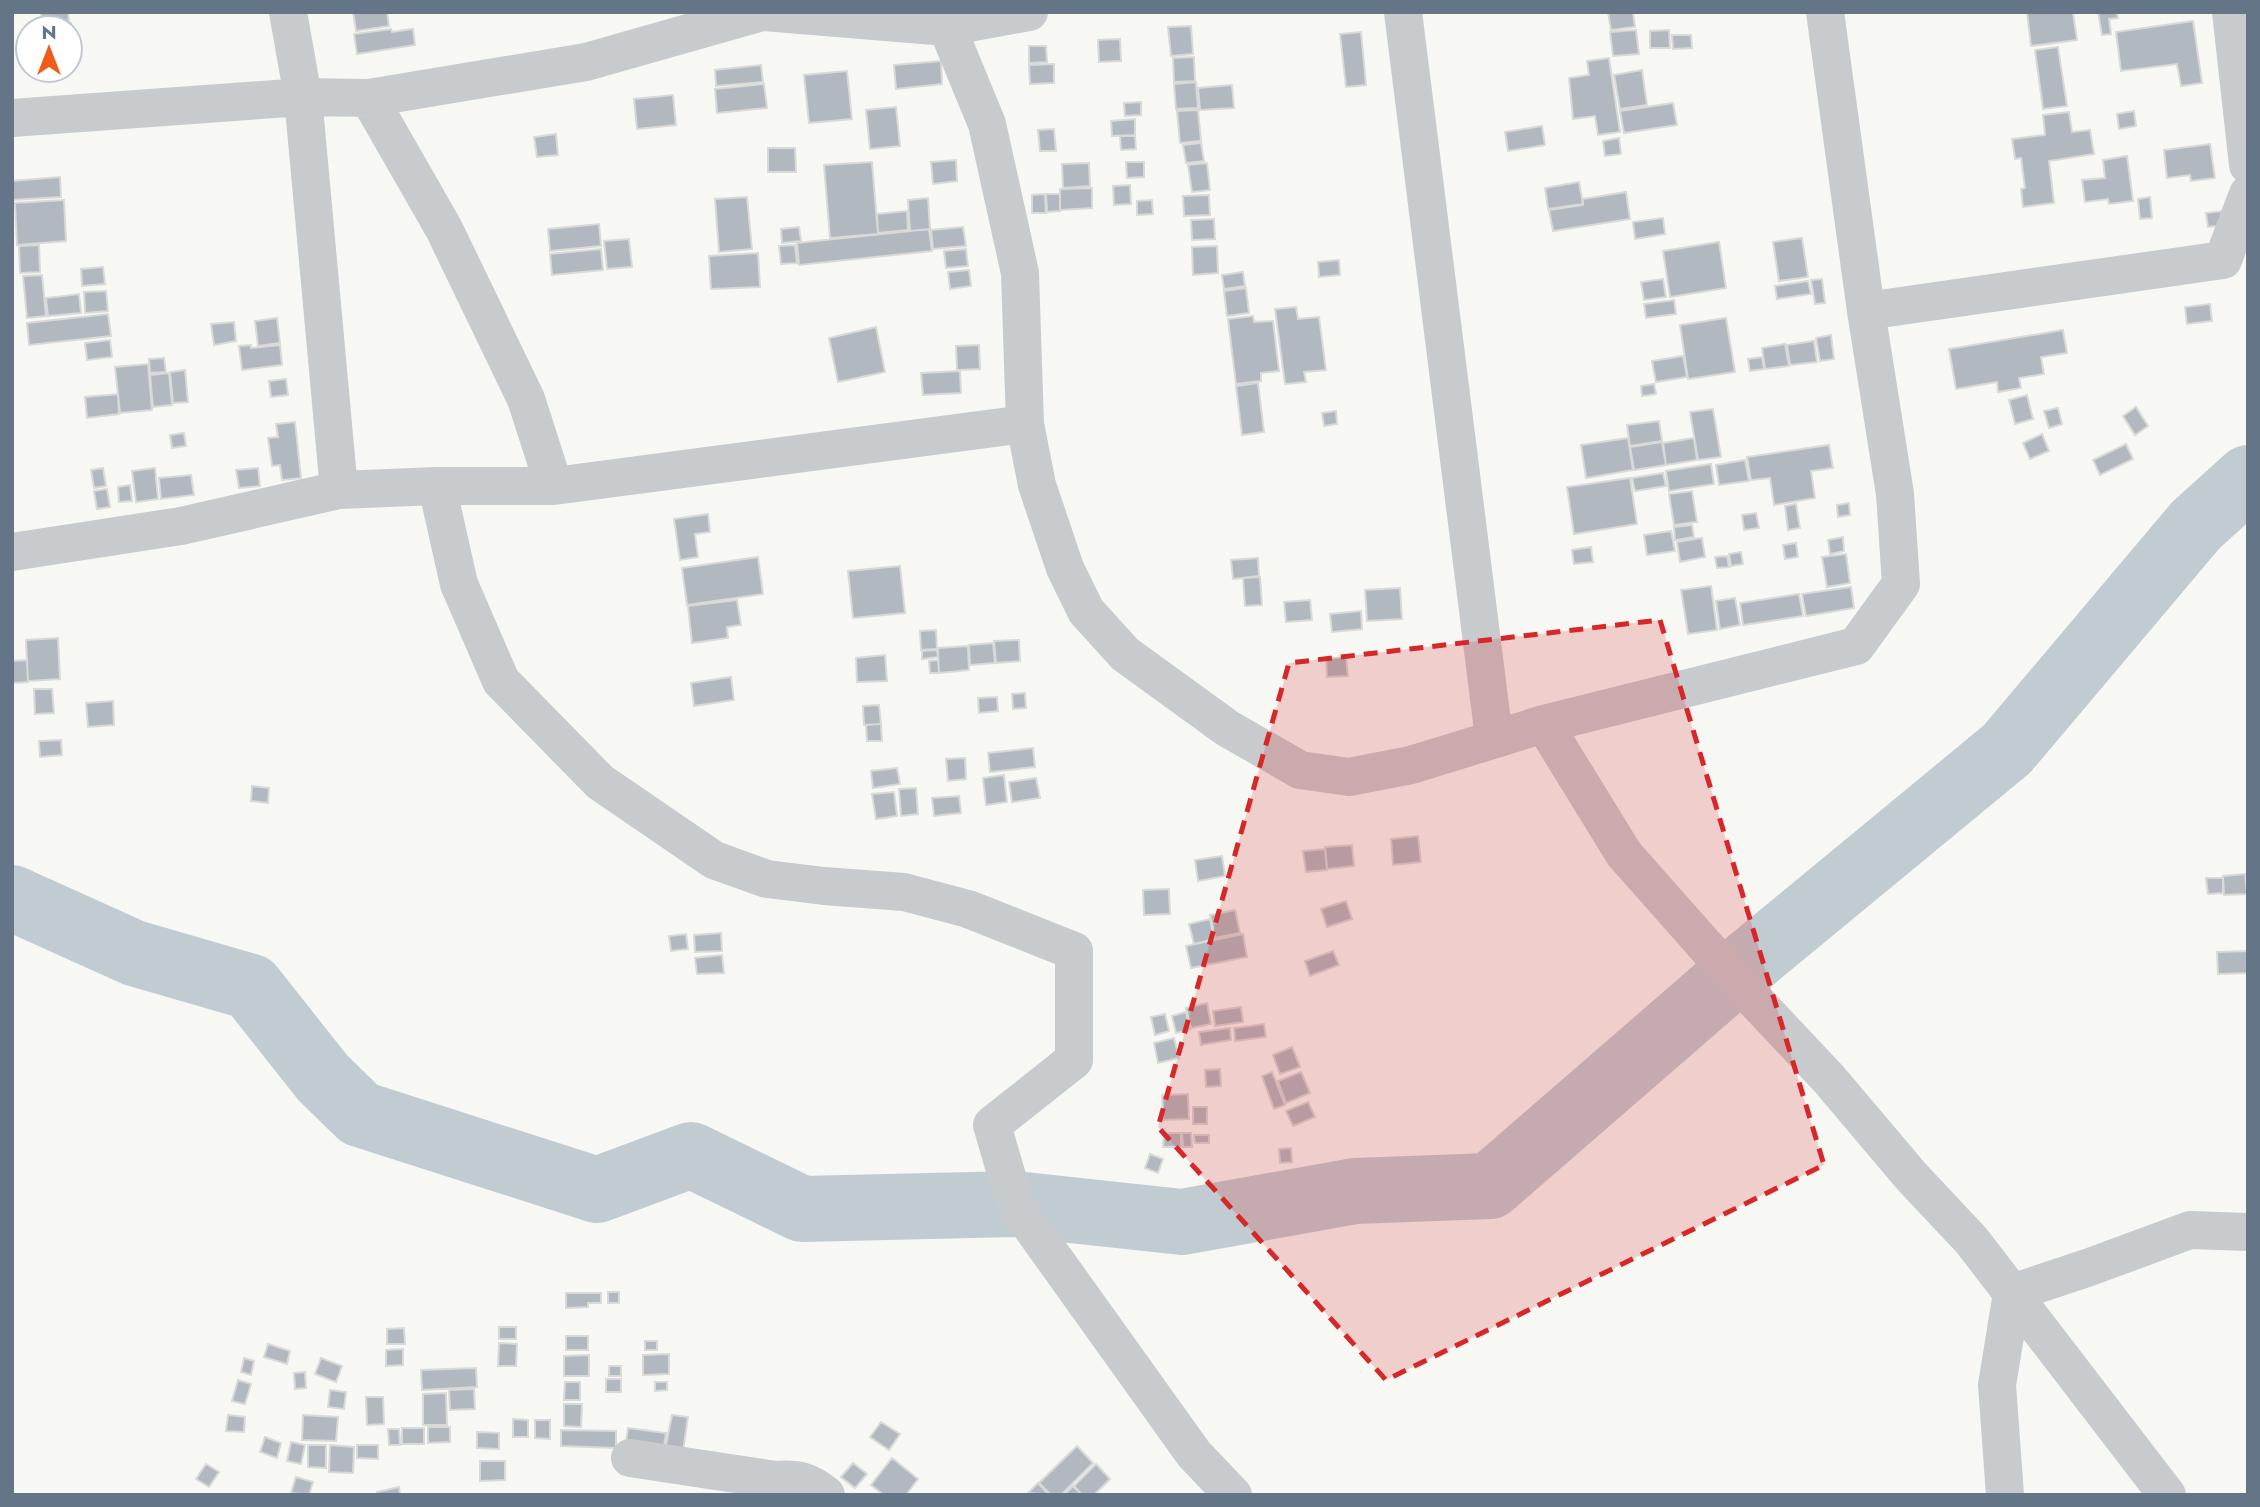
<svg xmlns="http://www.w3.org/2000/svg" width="2260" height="1507" font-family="Jost,sans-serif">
<rect width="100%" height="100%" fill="#f7f8f4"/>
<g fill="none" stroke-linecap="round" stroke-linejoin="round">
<path stroke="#c1ccd2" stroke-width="66" d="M12,898l122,55 117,34 72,91 37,36 237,76 94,-35 111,54 213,-5 167,18 173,-31 135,-5 242,-210 275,-227 189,-224 52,-47"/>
</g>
<path fill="#b1b8bf" stroke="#d9d9d7" stroke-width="2" d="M41,12h27l1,9 -27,2z
M353,12h34l2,14 -33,5z
M1608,12h25l2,15 -24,3z
M2027,12h46l4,28 -46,6z
M2098,12h19l1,6 -9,1 2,15 -9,1z
M2193,21l9,62 -21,3 -4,-22 -56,7 -5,-39z
M71,23l2,21h-3v-16h-27v-4z
M1191,26l2,28 -22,2 -3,-29z
M391,29l1,3 21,-3 2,16 -58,9 -3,-20z
M1636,30l3,24 -26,2 -3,-24z
M1669,30l1,18h-20v-17z
M1361,32l5,53 -20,2 -6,-53z
M1672,35h19l1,13 -19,1z
M1120,39l1,22 -22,1 -1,-22z
M1029,46h17l1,16 -18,1z
M2058,47l9,59 -24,3 -8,-59z
M1194,57l1,24 -21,1 -1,-24z
M1609,58l11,74 -22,3 -3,-19 -22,3 -4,-41 20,-3 -2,-14z
M941,61l1,23 -46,5 -2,-24z
M1054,64v19l-24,1 -1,-19z
M761,65l2,17 -47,4 -1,-16z
M1642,70l5,35 -27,4 -6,-34z
M847,71l5,48 -43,4 -5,-48z
M1196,82l2,26 -22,1 -2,-25z
M764,84l3,24 -50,5 -2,-24z
M1232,85l2,23 -34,2 -2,-22z
M673,95l3,30 -39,4 -3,-30z
M1141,102v13l-16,1 -1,-13z
M1673,103l4,22 -53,8 -4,-22z
M896,107l4,39 -30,3 -4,-39z
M1198,110l3,31 -21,2 -3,-32z
M2134,111l2,15 -17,3 -2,-15z
M2069,112l3,20 18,-2 4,24 -45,7 5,42 -31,4 -2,-18 4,-1 -4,-30 -6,1 -3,-20 33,-4 -2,-20z
M1135,119v16l-23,1 -1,-15z
M1542,126l3,19 -37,6 -3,-19z
M1054,129l2,22h-16l-2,-21z
M556,134l2,21 -21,2 -3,-20z
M1120,136h15l1,13 -15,1z
M1619,138l2,16 -16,2 -2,-15z
M1201,143l3,18 -18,2 -3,-18z
M2210,144l5,34 -24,3 -1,-6 -23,3 -3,-28z
M768,148h27l1,24h-28z
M2127,156l6,45 -24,3 -1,-5 -23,3 -3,-22 23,-2 -2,-18z
M956,160l1,21 -24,3 -2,-22z
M872,162l6,72 -48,4 -6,-73z
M1126,162h18v15l-17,1z
M1089,163l1,23 -27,2 -1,-24z
M1207,163l3,27 -18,2 -4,-27z
M60,177l1,20 -49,3v-19z
M1579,182l4,22 -35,5 -3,-21z
M1130,185l1,19 -17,1 -1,-19z
M1092,188v20l-32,2v-21z
M1626,192l4,27 -77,12 -4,-21 34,-5v-6z
M1045,194l1,19h-14v-18z
M1046,194h14v17l-13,1z
M1209,195l1,20 -26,1 -1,-20z
M747,197l5,52 -33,3 -4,-53z
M2150,197l2,21 -12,1 -2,-20z
M928,198l2,31 -20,2 -2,-31z
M64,200l2,41 -49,4 -2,-42z
M1152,200l1,14 -16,1v-14z
M907,211l1,19 -30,3 -1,-19z
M2223,211l1,14 -16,2 -2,-14z
M1663,218l2,16 -30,5 -2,-17z
M1214,219l1,20 -23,1 -1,-20z
M599,224l2,22 -51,5 -2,-22z
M799,227l2,14 -19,2 -1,-14z
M963,227l3,19 -33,3 -2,-19z
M929,229l3,22 -133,14 -2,-22z
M1802,238l6,39 -29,4 -6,-39z
M629,239l3,28 -25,2 -3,-28z
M1719,242l7,46 -56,9 -7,-46z
M39,245l1,27 -20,1 -1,-27z
M795,245l2,18 -16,1 -2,-18z
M1217,246l1,27 -25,2 -1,-28z
M601,249l2,21 -51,5 -2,-21z
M966,249l2,17 -22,2 -2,-17z
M758,253l2,34 -49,2 -2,-33z
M1339,260l1,15 -21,2 -1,-15z
M103,267l2,17 -23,2 -1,-17z
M969,270l2,16 -21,3 -2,-17z
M1243,272l2,14 -21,3 -2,-14z
M42,275l4,41 -19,2 -4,-42z
M1663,279l3,18 -22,3 -3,-18z
M1822,279l3,24 -10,1 -4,-24z
M1808,281l3,13 -34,5 -2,-13z
M1246,288l3,25 -22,3 -3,-25z
M106,291l2,20 -23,2 -1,-21z
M79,294l2,19 -33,3 -2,-18z
M1674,300l2,14 -30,4 -2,-14z
M2210,304l2,17 -25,3 -2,-17z
M1296,307l2,12 21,-2 7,53 -22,2 2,10 -21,2 -10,-75z
M108,314l3,22 -82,9 -2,-22z
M1253,316l1,6 19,-1 6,50 -18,2v8l-25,3 -8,-65z
M277,318l3,25 -22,3 -3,-25z
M1726,318l9,54 -47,7 -8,-54z
M234,322l2,19 -22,4 -3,-21z
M876,327l9,45 -47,10 -9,-44z
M2063,330l4,23 -26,4 3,17 -25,4 2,10 -23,4 -1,-10 -41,7 -7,-40z
M1831,335l3,24 -14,2 -4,-23z
M110,340l2,17 -25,3 -2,-17z
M1814,341l3,21 -27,3 -3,-20z
M1785,344l4,22 -24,3 -3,-21z
M251,345v3l29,-3 2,20 -40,5 -3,-24z
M979,345l1,24 -23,1 -1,-24z
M1683,356l4,21 -31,5 -4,-21z
M1762,357l2,12 -14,2 -2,-12z
M164,358l2,14 -16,1 -1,-14z
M148,364l4,46 -32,3 -5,-46z
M185,370l3,32 -15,1 -3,-31z
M960,371l1,22 -38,2 -2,-22z
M169,373l3,32 -19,2 -3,-32z
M286,379l2,16 -17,2 -2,-16z
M1258,383l6,49 -22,3 -6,-49z
M1654,384l2,10 -14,2 -1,-10z
M118,394l1,20 -32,4 -2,-21z
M2027,395l6,24 -18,5 -6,-24z
M2136,407l12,19 -13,9 -12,-19z
M2058,408l4,16 -13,4 -5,-17z
M1713,409l8,48 -23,3 -8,-48z
M1336,411l1,13 -13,2 -2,-13z
M1659,421l3,20 -32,5 -3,-21z
M295,422l6,56 -19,2 -2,-15 -8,1 -4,-28 10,-1 -2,-13z
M184,433l2,13 -14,2 -2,-13z
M2042,434l7,17 -19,8 -7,-16z
M1628,438l5,32 -47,8 -5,-33z
M1694,438l3,22 -31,5 -3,-22z
M1662,442l4,23 -32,5 -4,-23z
M2126,444l7,15 -33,16 -7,-15z
M1829,445l4,23 -22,3 4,27 -41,7 -4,-27 -19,2 -4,-23z
M1745,460l4,21 -30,4 -3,-20z
M1711,464l3,20 -45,7 -3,-20z
M103,468l3,18 -12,2 -3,-18z
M155,468l3,31 -22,3 -4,-31z
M258,468l2,18 -21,2 -3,-18z
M1663,473l3,13 -31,5 -3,-13z
M191,475l3,20 -33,4 -2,-21z
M1630,478l7,46 -63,10 -7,-47z
M130,485l2,16 -13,1 -1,-15z
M107,489l3,18 -13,2 -3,-18z
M1692,491l5,31 -23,3 -5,-31z
M1849,503l1,12 -12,2 -1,-12z
M1796,504l4,24 -12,2 -3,-24z
M1756,513l3,15 -15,2 -2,-15z
M708,514l2,18 -15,2 3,23 -18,3 -6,-41z
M1692,525l2,12 -19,3 -1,-13z
M1671,531l4,20 -28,4 -3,-20z
M1843,537l1,14 -14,3 -2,-14z
M1702,538l3,19 -25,5 -3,-20z
M1796,543l2,14 -13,2 -2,-14z
M1591,547l2,15 -19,2 -2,-14z
M1741,552l2,12 -12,2 -2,-12z
M1846,554l4,29 -23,4 -5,-30z
M1727,556l2,11 -12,1 -2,-11z
M758,557l5,37 -76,11 -5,-37z
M1258,558l1,18 -26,3 -2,-19z
M900,566l5,47 -52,5 -5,-47z
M1260,577l2,28 -17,1 -2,-28z
M1711,586l6,44 -29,4 -7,-44z
M1851,587l3,21 -48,8 -4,-22z
M1400,588l2,31 -35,2 -2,-31z
M1799,594l4,22 -60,9 -3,-22z
M1735,598l5,27 -20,4 -4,-28z
M737,600l4,25 -14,2 1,11 -36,5 -4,-37z
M1310,600l2,20 -26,2 -2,-20z
M1361,611l1,18 -30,3 -2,-18z
M936,630l1,19 -16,1 -1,-19z
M58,638l2,41 -32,2 -2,-41z
M1019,640l1,21 -24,2 -2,-22z
M993,643l2,20 -25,2 -1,-20z
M968,646l1,24 -30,3 -1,-25z
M937,650l1,7 -16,2v-8z
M885,655l2,26 -30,1 -1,-24z
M1346,657l2,19 -21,1 -1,-18z
M27,660l1,22 -16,1v-22z
M938,660l1,13h-9l-1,-12z
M731,677l3,23 -40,6 -3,-23z
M34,689h18l2,24 -19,1z
M1025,693l1,15 -13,1 -1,-15z
M997,697l1,14 -19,2 -1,-15z
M113,701l1,24 -26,2 -2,-24z
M879,705l2,19 -17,1 -1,-19z
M881,724l1,17h-15l-1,-16z
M61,740l1,15 -22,2 -1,-16z
M1033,748l2,19 -45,5 -2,-19z
M965,758l1,21 -18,2 -2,-22z
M897,768l3,16 -27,4 -2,-17z
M1004,775l3,27 -21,3 -3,-27z
M1036,778l4,20 -28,4 -3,-20z
M252,786l17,2 -1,15 -17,-2z
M916,788l2,26 -17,2 -2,-27z
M894,792l3,24 -21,3 -4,-25z
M959,796l2,17 -27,3 -2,-18z
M1418,836l3,26 -28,3 -2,-26z
M1352,845l2,21 -27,3 -2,-22z
M1325,849l2,21 -21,2 -3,-21z
M1222,856l3,20 -27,5 -3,-21z
M2245,874l2,20 -23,1 -1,-19z
M2206,878h17v15l-15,1z
M1169,889l1,25 -26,1 -1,-25z
M1346,901l6,18 -25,8 -6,-18z
M1235,910l5,23 -25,5 -5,-23z
M1210,919l4,20 -20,5 -5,-20z
M721,933l1,18 -27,1 -1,-17z
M686,934l2,15 -17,2 -2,-15z
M1243,934l4,23 -56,11 -5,-22z
M1333,951l6,14 -29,11 -5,-15z
M2248,951v22l-30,1 -1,-22z
M722,955l2,18 -27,1 -2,-16z
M1207,1003l4,21 -20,4 -5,-20z
M1241,1007l2,15 -28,4 -2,-15z
M1186,1012l4,18 -14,3 -4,-17z
M1165,1014l4,17 -14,4 -4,-18z
M1264,1024l2,13 -31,4 -1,-13z
M1230,1028l1,12 -30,5 -2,-13z
M1174,1038l5,20 -21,5 -4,-20z
M1292,1047l8,20 -20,7 -7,-19z
M1220,1069l1,17 -15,1 -1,-17z
M1272,1072l13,33 -11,4 -12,-33z
M1301,1072l9,21 -24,10 -8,-22z
M1188,1094l1,25 -26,1 -1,-25z
M1308,1102l7,15 -22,9 -7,-15z
M1193,1107h14v17h-14z
M1164,1133h17v14h-18z
M1182,1133h9l1,14h-9z
M1194,1135h15v8h-14z
M1291,1148l1,14 -12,1 -1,-14z
M1150,1154l13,5 -5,14 -13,-5z
M608,1292h11v11h-11z
M566,1293h35v10h-13v4l-22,1z
M499,1327h17v12h-17z
M404,1328l1,16h-18v-15z
M566,1336h22v14h-22z
M645,1341h12v9h-12z
M499,1343l18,1 -1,22h-18z
M268,1344l22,7 -3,13 -23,-7z
M403,1349v16l-17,1v-16z
M669,1354v20l-26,1v-20z
M589,1355v21h-25v-20z
M244,1358l10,3 -3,14 -10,-3z
M321,1358l21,8 -6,16 -21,-8z
M609,1366h12v10h-12z
M476,1368l1,19 -55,3 -1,-20z
M305,1372l1,16 -11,1 -1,-16z
M606,1379h15v13h-15z
M238,1380l13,4 -6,20 -13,-3z
M565,1382h15v18h-16z
M655,1382h12v8l-12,1z
M474,1389l1,20 -25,1 -1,-20z
M330,1390l16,2 -2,17 -16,-2z
M446,1393l1,32h-24v-31z
M366,1397h17l1,27 -17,1z
M564,1404h18l-1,23 -17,-1z
M228,1415l17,2 -1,15 -18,-1z
M303,1415l35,2 -2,24 -34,-1z
M672,1415l16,2 -6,41 -18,-3z
M513,1419l15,1v17h-15z
M535,1420h15v19l-15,-1z
M881,1422l19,12 -11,16 -19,-13z
M428,1427h22v15l-22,1z
M402,1428h22v16h-22z
M628,1428l38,5 -3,20 -38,-4z
M388,1429h11l1,16h-11z
M561,1430l55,1v17l-55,-2z
M477,1432l22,1v16l-22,-1z
M265,1437l16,6 -4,15 -17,-6z
M291,1442l14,3 -4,19 -14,-3z
M308,1445h18v23l-18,-1z
M330,1445l24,2 -1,26 -24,-1z
M357,1445h21v14l-21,-1z
M1077,1446l16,17 -32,32h-10l-12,-12z
M892,1458l26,21 -12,16h-22l-13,-10z
M480,1461h25v19l-25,1z
M853,1463l14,11 -12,14 -14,-11z
M206,1464l13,8 -10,15 -13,-8z
M1096,1464l14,15 -16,16h-12l-8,-9z
M296,1477l17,5 -4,13 -18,-2z
M1038,1483l11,12 -21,-2z
M1073,1486l9,9h-18z
M399,1487l1,8h-22l-1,-3z"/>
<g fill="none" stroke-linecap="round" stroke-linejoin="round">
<path stroke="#c7cbce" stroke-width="38" d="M288,12l15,85 36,393
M764,12l183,15 82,-15
M932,12l15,15 40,97 33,149 5,151 12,61 28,83 21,43 39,43 102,74 73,42 49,7 62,-12 133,-41 312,-78 45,-62 -6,-90 -29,-183 -41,-299
M1403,12l91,726
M2231,12l17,153
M369,98l75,131 82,170 28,87
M12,118l291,-21 66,1 217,-36 176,-50
M1866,311l357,-51 25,-66
M437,486l22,98 42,97 99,101 114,78 53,19 57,7 80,6 64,17 106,42v109l-82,65 23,79 179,250 39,41
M12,552l169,-26 158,-36 98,-4h117l471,-62
M1544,724l80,130 108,122 97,103 82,97 61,65 195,254
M630,1458l146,22c21,-2 33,1 50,15
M2005,1495l-8,-110 15,-92 75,-25 103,-38 58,2"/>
</g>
<path fill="#d62828" fill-opacity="0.2" stroke="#d62828" stroke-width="5" stroke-dasharray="14 9" stroke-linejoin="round" d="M1660,620l164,545 -438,215 -228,-253 131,-464z"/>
<rect width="2260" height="1507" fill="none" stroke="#647588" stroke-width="28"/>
<g transform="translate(49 49)"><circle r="33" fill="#ffffff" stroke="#c1c8cf" stroke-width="2"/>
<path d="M0-5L12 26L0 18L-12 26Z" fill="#ef5c1c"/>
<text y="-10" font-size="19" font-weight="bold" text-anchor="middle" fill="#647588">N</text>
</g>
</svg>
